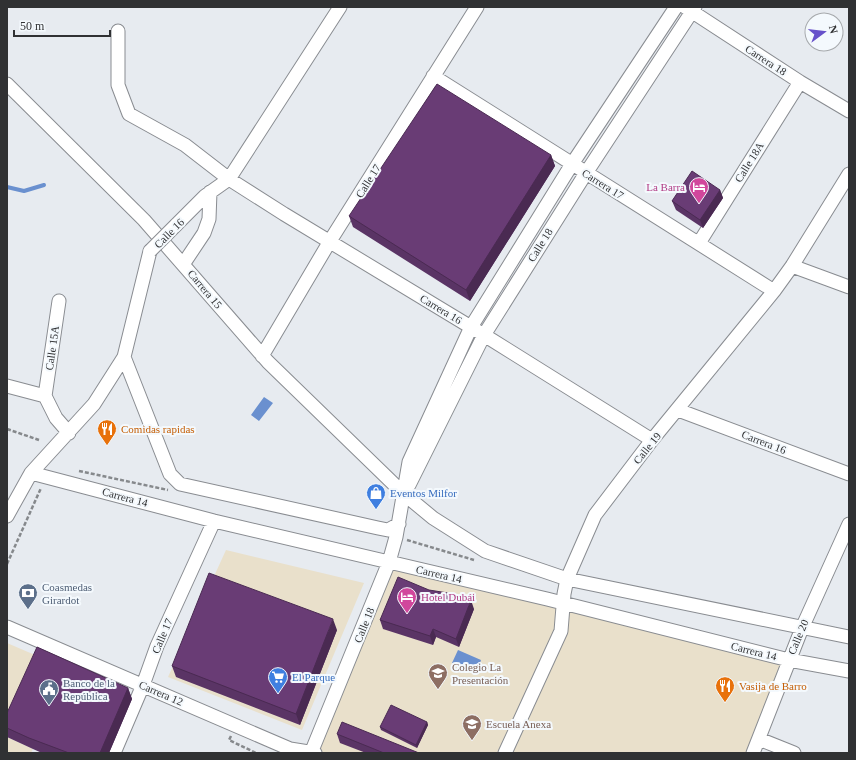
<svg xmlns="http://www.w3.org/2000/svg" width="856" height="760" font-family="Georgia,serif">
<rect width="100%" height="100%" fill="#e7ebf0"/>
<path fill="#e9e0cb" d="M226,550l138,33 -62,147 -134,-53z
M390,564l399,96 -37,93h-434z
M7,643l35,15 -35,75z
M7,737l26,12 -2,4h-24z"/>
<path fill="#6a90cf" d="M264,397l9,6 -14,18 -8,-6z
M458,650l23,10 -4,13 -25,-10z"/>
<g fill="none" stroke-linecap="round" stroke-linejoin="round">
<path stroke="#6a90cf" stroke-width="4" d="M7,187l17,4 20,-6"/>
<defs>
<path id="minor" d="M685,7l115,75 49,29
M118,31v54l11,29 56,31 44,34 55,35 200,121 168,105
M433,76l341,215
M7,84l137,136 124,142 136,132 29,24 52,33 82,28 282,58
M176,225l29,-29 24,-17 111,-172
M699,243l101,-161
M184,263l20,-30 5,-14 1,-27
M792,266l57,21
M262,356l68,-115 147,-234
M124,357l46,117 10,10 198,44 10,2 11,-6
M7,386l38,10
M45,396l14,-95
M45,396l11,22 13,15
M678,410l171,64
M31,473l183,48 333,78 242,61 60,11
M409,485l75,-150 102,-162 109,-166
M7,516l24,-43 63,-69 30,-47 26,-106
M7,627l283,122 25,4
M759,739l35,14
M114,753l29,-68 14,-39 57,-125
M311,753l78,-191 7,-25 13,-75 62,-135 101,-163 104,-157
M505,753l56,-122 3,-37 3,-15 28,-64 57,-75 122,-149 18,-25 57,-92
M753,753l49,-125 47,-104"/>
</defs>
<use href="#minor" stroke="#898c91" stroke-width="15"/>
<path stroke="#86898c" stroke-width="2.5" stroke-dasharray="4 2" stroke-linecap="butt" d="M7,429l32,11
M79,471l89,19
M407,540l67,20
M7,564l34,-76
M231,736l-2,4 27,13"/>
<use href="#minor" stroke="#fff" stroke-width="13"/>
<defs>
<path id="minor-bridge" d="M150,251l26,-26"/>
</defs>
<use href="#minor-bridge" stroke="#898c91" stroke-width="15" stroke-linecap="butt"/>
<use href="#minor-bridge" stroke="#fff" stroke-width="13"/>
</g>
<path fill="#5a3465" d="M551,155l4,11 -85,135 -117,-74 -4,-11z
M720,190l3,8 -20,30 -27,-18 -4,-9z
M429,590l45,19 -15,38 -23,-10 -3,8 -50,-16 -3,-9z
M337,630l-37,95 -124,-48 -4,-11z
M128,688l4,11 -23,54h-67l-9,-4 -26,-12v-24z
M427,722l1,3 -11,23 -36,-18 -1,-3z
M337,734l82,19h-53l-26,-10z"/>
<path fill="#4a2a52" d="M551,155l4,11 -85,135 -4,-11z
M720,190l3,8 -20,30 -3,-8z
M471,600l3,9 -15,38 -3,-8z
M333,619l4,11 -37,95 -4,-11z
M433,629l3,8 -3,8 -3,-9z
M128,688l4,11 -23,54h-9z
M427,722l1,3 -11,23 -1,-3z"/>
<path fill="#693c75" stroke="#4a2a52" d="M437,84l114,71 -85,135 -117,-74z
M692,171l28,19 -20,30 -28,-19z
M209,573l124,46 -37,95 -124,-48z
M398,577l31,13 19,3 23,7 -15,39 -23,-10 -3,7 -50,-16z
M37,647l91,41 -28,65h-31l-40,-15 -22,-10v-15z
M391,705l36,17 -11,23 -36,-18z
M342,722l77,31h-35l-47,-19z"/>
<defs>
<symbol id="hotel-pin" viewBox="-11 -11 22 30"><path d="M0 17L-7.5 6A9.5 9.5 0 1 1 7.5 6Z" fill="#d1479c" stroke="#f4f9fd"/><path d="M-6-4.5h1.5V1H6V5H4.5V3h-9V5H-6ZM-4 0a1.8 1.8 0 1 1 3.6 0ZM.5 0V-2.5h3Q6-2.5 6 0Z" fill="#fff"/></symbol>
<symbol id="restaurant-pin" viewBox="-11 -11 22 30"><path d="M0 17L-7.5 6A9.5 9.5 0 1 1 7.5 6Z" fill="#e8710a" stroke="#f4f9fd"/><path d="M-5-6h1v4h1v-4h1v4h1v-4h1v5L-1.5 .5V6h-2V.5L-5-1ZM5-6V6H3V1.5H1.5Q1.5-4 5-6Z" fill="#fff"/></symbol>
<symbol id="shop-pin" viewBox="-11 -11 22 30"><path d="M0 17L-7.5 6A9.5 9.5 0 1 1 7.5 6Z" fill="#3f7fe0" stroke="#f4f9fd"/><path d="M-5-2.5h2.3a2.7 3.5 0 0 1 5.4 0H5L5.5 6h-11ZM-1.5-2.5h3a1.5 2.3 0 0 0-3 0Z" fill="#fff"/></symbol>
<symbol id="bank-pin" viewBox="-11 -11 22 30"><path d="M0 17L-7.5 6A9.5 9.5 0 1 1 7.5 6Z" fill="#5c6f8a" stroke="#f4f9fd"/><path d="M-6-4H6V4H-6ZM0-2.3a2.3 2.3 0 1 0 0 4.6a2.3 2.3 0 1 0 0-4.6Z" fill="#fff"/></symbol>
<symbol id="school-pin" viewBox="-11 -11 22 30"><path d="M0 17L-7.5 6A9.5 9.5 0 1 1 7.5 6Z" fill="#8d6e63" stroke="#f4f9fd"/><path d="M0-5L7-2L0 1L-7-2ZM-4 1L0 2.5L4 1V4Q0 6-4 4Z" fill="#fff"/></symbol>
<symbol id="supermarket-pin" viewBox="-11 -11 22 30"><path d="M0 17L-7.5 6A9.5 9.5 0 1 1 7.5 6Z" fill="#3f7fe0" stroke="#f4f9fd"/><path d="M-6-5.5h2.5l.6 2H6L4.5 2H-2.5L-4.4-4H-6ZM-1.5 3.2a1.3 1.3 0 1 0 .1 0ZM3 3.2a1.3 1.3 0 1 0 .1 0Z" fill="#fff"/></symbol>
<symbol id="civic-pin" viewBox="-11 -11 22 30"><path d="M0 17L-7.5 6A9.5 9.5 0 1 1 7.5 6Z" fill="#5c6f8a" stroke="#f4f9fd"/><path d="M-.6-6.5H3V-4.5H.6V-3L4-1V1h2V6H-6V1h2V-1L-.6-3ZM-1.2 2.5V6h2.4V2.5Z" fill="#fff"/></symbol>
</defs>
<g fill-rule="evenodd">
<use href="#hotel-pin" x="688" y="176" width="22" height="30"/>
<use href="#restaurant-pin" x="96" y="418" width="22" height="30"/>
<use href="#shop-pin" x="365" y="482" width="22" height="30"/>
<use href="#bank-pin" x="17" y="582" width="22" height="30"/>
<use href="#hotel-pin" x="396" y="586" width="22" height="30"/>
<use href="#school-pin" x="427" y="662" width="22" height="30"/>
<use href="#supermarket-pin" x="267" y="666" width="22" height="30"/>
<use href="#restaurant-pin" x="714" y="675" width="22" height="30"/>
<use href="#civic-pin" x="38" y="678" width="22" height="30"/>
<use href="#school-pin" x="461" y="713" width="22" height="30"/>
</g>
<g text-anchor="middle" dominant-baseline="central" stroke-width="4" stroke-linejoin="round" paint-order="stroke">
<g font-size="11" fill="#303133" stroke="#f4f9fd">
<text transform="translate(766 60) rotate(33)">Carrera 18</text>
<text transform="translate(749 162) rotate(-58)">Calle 18A</text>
<text transform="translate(368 181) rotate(-58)">Calle 17</text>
<text transform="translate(603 184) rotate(32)">Carrera 17</text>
<text transform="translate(169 233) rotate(-45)">Calle 16</text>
<text transform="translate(540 245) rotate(-58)">Calle 18</text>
<text transform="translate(205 289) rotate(50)">Carrera 15</text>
<text transform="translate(441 309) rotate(31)">Carrera 16</text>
<text transform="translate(52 348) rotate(-82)">Calle 15A</text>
<text transform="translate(764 442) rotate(21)">Carrera 16</text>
<text transform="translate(647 448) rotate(-51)">Calle 19</text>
<text transform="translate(125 497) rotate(15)">Carrera 14</text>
<text transform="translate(439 574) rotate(13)">Carrera 14</text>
<text transform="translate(364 625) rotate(-68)">Calle 18</text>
<text transform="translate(162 636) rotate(-67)">Calle 17</text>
<text transform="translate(798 637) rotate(-67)">Calle 20</text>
<text transform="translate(754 651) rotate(14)">Carrera 14</text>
<text transform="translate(161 693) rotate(23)">Carrera 12</text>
</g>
<g font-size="11" fill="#b23c85" stroke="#f4f9fd" text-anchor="end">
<text x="685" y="187">La Barra</text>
<text x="421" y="597" text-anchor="start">Hotel Dubái</text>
</g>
<g font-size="11" fill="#c56008" stroke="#f4f9fd" text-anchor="start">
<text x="121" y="429">Comidas rapidas</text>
<text x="739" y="686">Vasija de Barro</text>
</g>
<g font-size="11" fill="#366cbe" stroke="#f4f9fd" text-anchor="start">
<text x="390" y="493">Eventos Milfor</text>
<text x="292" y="677">El Parque</text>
</g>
<g font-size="11" fill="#4e5e75" stroke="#f4f9fd" text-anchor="start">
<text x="42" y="587">Coasmedas<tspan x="42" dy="13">Girardot</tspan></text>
<text x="63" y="683">Banco de la<tspan x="63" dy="13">República</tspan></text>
</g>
<g font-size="11" fill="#785e54" stroke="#f4f9fd" text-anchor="start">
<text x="452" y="667">Colegio La<tspan x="452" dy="13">Presentación</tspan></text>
<text x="486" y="724">Escuela Anexa</text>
</g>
</g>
<rect width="856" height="760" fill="none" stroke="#303133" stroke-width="16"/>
<g transform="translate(824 32) rotate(75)"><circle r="19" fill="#f4f9fd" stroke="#a6a9ac"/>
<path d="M0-3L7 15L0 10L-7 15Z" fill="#6751ca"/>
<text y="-6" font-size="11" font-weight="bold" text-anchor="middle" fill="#303133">N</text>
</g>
<path d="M14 30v6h96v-6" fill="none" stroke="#303133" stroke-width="2"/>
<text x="20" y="30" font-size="12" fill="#303133" stroke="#f4f9fd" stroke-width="3" paint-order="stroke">50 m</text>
</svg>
